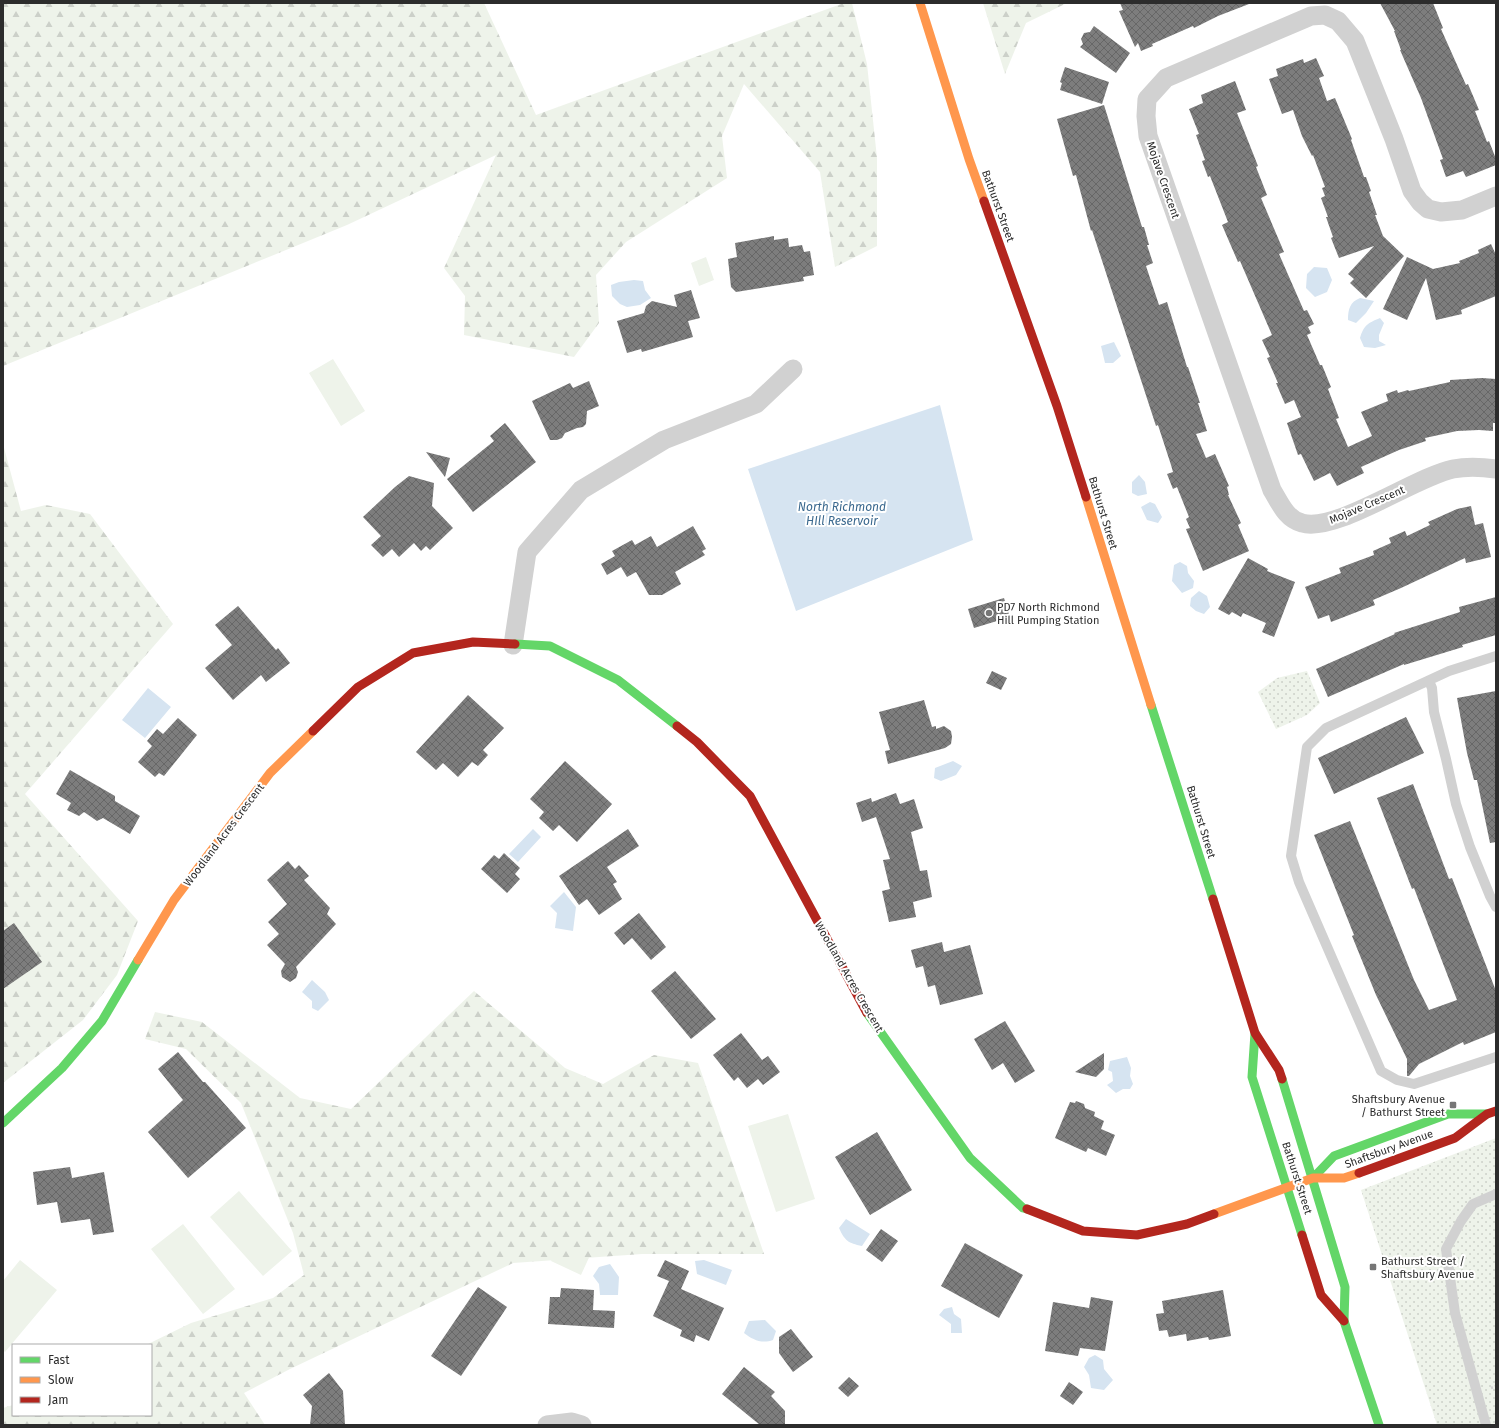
<svg xmlns="http://www.w3.org/2000/svg" width="1499" height="1428" font-family="'Fira Sans',sans-serif">
<defs>
<pattern id="forest-firs" width="22" height="20" patternUnits="userSpaceOnUse"><rect width="22" height="20" fill="#eef3ea"/><path d="M5 1l3.5 6h-7zM16 11l3.5 6h-7z" fill="#ccd0c9"/></pattern>
<pattern id="park-dots" width="8" height="8" patternUnits="userSpaceOnUse"><rect width="8" height="8" fill="#eef3ea"/><path d="M2 2h.1M6 6h.1" fill="none" stroke="#ccd0c9" stroke-width="1.8" stroke-linecap="round"/></pattern>
<pattern id="building-cross-hatch" width="8" height="8" patternUnits="userSpaceOnUse"><rect width="8" height="8" fill="#7d7d7d"/><path d="M0 0l8 8M0 8l8-8" fill="none" stroke="#676767"/></pattern>
</defs>
<rect width="100%" height="100%" fill="#fff"/>
<path fill="#eef3ea" d="M706,257l8,23 -15,6 -8,-23z
M333,359l32,52 -24,15 -32,-53z
M788,1114l27,85 -39,13 -28,-86z
M239,1191l53,60 -29,25 -53,-59z
M183,1224l52,65 -32,25 -52,-65z
M562,1237l30,14 -11,24 -30,-14z
M20,1260l37,30 -52,62 -2,-2v-69z"/>
<path fill="url(#forest-firs)" d="M3,3h481l52,112 308,-112h8l15,61 10,94v88l-42,21 -15,-95 -76,-88 -22,52 5,42 -101,64 -30,33 3,48 -25,34 -110,-22 1,-39 -21,-28 52,-113 -149,70 -344,141z
M983,3h84l-41,20 -21,51z
M3,444l18,67 25,-6 44,9 83,110 -148,170 113,127 -21,54 -34,45 -80,63z
M474,991l91,77 38,16 51,-29 44,8 66,191h-122l-129,9 -223,106 -46,24 21,32h-262v-17l10,-3v10h138v-70h-5l45,-22 82,-25 31,-23 -11,-42 -52,-130 -55,-54 -41,-10 10,-27 47,10 98,76 51,11z"/>
<path fill="url(#park-dots)" d="M1307,671l13,32 -13,12 -31,14 -18,-37 19,-14z
M1496,1138v287h-59l-76,-235z"/>
<path fill="#d6e4f1" d="M1314,267l13,1 5,12 -5,12 -12,5 -9,-9 1,-14z
M634,280l9,1 2,9 6,8 -11,7 -13,2 -7,-3 -8,-8 -1,-11 8,-3z
M1360,298l14,3 -8,12 -10,10 -8,-3c0,-11 2,-18 12,-22z
M1380,318l4,5 -5,12v6l7,4 -11,3 -11,-1 -4,-9c4,-13 8,-15 20,-20z
M1114,342l7,14 -8,7h-8l-4,-17z
M940,405l33,135 -177,71 -48,-142z
M1139,475l6,7 2,12 -9,2 -6,-3v-11z
M1150,502l5,2 7,13 -4,6 -11,-3 -6,-13z
M1180,562l7,4 1,7 6,8 -1,7 -11,5 -10,-12 2,-16z
M1199,591l8,5 3,11 -6,7 -8,-3 -6,-5 1,-8z
M148,688l23,19 -26,31 -23,-18z
M953,761l9,5 -6,9 -15,6 -7,-3 1,-10z
M533,829l8,8 -23,25 -9,-8z
M564,892l12,15 -3,24 -18,-3 2,-15 -7,-7z
M312,980l13,12 4,8 -11,11 -6,-3v-7l-10,-9z
M1127,1057l4,11 -1,8 3,8 -3,5h-7l-7,4 -9,-8 6,-4 -1,-9 -4,-2 2,-9z
M846,1219l24,15 -8,12c-14,-3 -17,-5 -23,-18z
M704,1260l28,10 -6,15 -29,-11 -2,-13z
M610,1264l9,13 -1,18h-18l-1,-11 -6,-8 6,-9z
M952,1307l2,7 7,5 1,14h-11v-9l-12,-9 5,-6z
M765,1320l11,11 -3,9c-11,4 -20,0 -29,-7l5,-12z
M1095,1355l8,5 1,9 9,11 -9,10 -13,-2 -2,-13 -5,-8 5,-9z"/>
<path fill="url(#building-cross-hatch)" d="M1120,3h129v1l-31,12 -24,12 -1,-2 -41,18 1,2 -12,5 -3,-8 -3,4 -16,-36 4,-1z
M1380,3h53l10,25 -2,1 25,56 2,-1 11,26 -4,1 12,31 2,-1 7,18v6l-30,12 -3,-6 -17,6 -6,-17 3,-1 -22,-61 -21,-48h1l-7,-19h1z
M1094,26l36,27 -14,20 -36,-26 3,-3 -2,-5 3,-6 6,-1z
M1316,58l8,18 -5,2 8,23 8,-3 17,41 -1,1 13,37h2l5,14 -2,1 8,23h-2l8,21 21,20 -38,42 -16,-15 4,-4 -6,-5 26,-28 -35,12 -8,-20 2,-1 -7,-20h2l-7,-19 4,-2 -3,-8 3,-1 -12,-32 -1,1 -10,-20 -9,-26 -11,4 -13,-35 9,-3 -2,-7 27,-10 1,4z
M1065,67l44,15 -7,22 -42,-14 2,-7 -2,-1z
M1235,81l11,29 -9,3 21,53 -2,1 11,28 -6,3 23,54 -5,2 25,57 3,-1 7,14 -6,3 3,6 -4,2 13,30h2l9,22 -3,2 11,29 -3,1 12,28 24,-11 -11,-24 27,-11 -2,-7 11,-4 1,3 10,-3 1,1 41,-9v-2l32,-2 14,1v44h-3v8l-14,-1 -22,1 -32,7 1,3 -27,9 -38,17 3,6 -27,13 -7,-13 -16,8 -13,-27 -3,1 -11,-32 14,-6 -7,-17 -9,4 -9,-21h2l-11,-25 3,-1 -8,-17 10,-5 -32,-74 -2,1 -16,-37 6,-3 -18,-46 -2,1 -6,-16 3,-1 -9,-25 3,-1 -10,-25 14,-6 -2,-8z
M1104,105l38,122h2l5,18h-2l6,18 -7,3 13,39 8,-3 20,65h1l12,36h-2l9,28 -11,3 10,24 9,-4 14,32 -2,1 2,8h-1l13,28 -3,2 11,26 -46,20 -17,-42 4,-1 -4,-9 3,-2 -12,-30 -4,2 -6,-15 6,-2 -2,-7 -13,-40 -2,1 -64,-196 -1,1 -15,-56 -3,1 -16,-57z
M774,236v4l14,-2 1,9 13,-2 2,7 6,-1 4,24 -11,2 1,4 -68,11 -5,-5 -3,-28 9,-2 -2,-14z
M1491,244l5,11v41l-35,14 1,4 -26,6 -10,-42 -19,42 -24,-11 24,-52 26,12 27,-6 -1,-2 20,-8 -1,-3z
M691,290l9,28 -12,3 5,16 -51,15 -1,-3 -14,4 -10,-32 27,-8 2,-7 6,-5 25,6 -3,-12z
M589,381l10,25 -12,5 -1,13 -3,3 -6,1 -12,5 -3,5 -5,2h-7l-18,-39 38,-18 3,5z
M505,423l31,39 -63,50 -26,-33 47,-38 -4,-5z
M426,452l24,6 -5,19z
M409,476l25,7 -2,23 21,22 -23,22 -4,-4 -5,5 -7,-8 -15,14 -7,-8 -9,8 -12,-12 10,-9 -18,-19 32,-30z
M1471,506l4,19 8,-2 8,34 -25,6 -1,-5 -64,30 -28,12 2,5 -44,17 -2,-7 -11,4 -13,-32 36,-14 -2,-5 35,-13 -1,-4 18,-8 -2,-5 16,-7 2,5 23,-11 -2,-3 29,-13z
M693,526l13,23 -4,2 3,4 -30,17 6,12 -19,11h-13l-13,-23 -9,5 -6,-10 -14,8 -6,-11 14,-8 -3,-5 20,-11 3,5 16,-9 6,11z
M1248,558l20,11 -1,2 28,11 -21,55 -12,-5 4,-9 -23,-10 -2,4 -9,-5 -3,3 -11,-6z
M1496,597v38l-34,10 1,2 -59,18v-1l-76,33 -12,-28 79,-35 -1,-1 66,-21 -1,-5z
M1004,598l6,19 -36,11 -6,-19z
M238,606l38,44 2,-2 12,15 -24,19 -5,-7 -28,25 -28,-32 27,-23 -17,-20z
M992,671l15,7 -6,12 -15,-7z
M1496,691v151l-6,1 -13,-63h-3l-7,-27 -10,-55z
M468,695l36,33 -21,22 5,5 -10,11 -6,-4 -14,15 -15,-14 -7,7 -20,-18z
M924,700l8,27 4,-1v3l8,-3 7,5 1,6 -1,7 -6,4 -57,16 -3,-13 5,-1 -11,-38z
M1406,717l18,36 -90,41 -16,-36z
M178,718l19,17 -33,41 -5,-3 -4,4 -17,-15 14,-16 -5,-5 10,-12 6,5z
M565,761l47,43 -35,38 -18,-17 -6,6 -14,-13 5,-6 -14,-13z
M70,770l45,26v5l25,15 -10,18 -27,-16 -6,3 -13,-9 -5,4 -12,-6 4,-7 -15,-9z
M1413,784l36,95 3,-1 44,113v41l-32,13 -1,-3 -44,22 -10,12h-2v-17l-31,-64 -24,-59 2,-1 -40,-100 36,-14 64,159 15,30 28,-10 -43,-112 -2,1 -35,-91z
M896,793l4,11 14,-5 9,29 -12,4 9,39 7,-1 5,27 -19,5 3,15 -27,5 -7,-31 8,-2 -7,-29 7,-1 -14,-42 -14,5 -6,-19 15,-5 1,4z
M628,829l11,17 -32,21 10,15 -4,2 9,15 -23,16 -12,-16 -8,6 -20,-29z
M504,853l16,15 -5,6 5,5 -13,14 -26,-24 13,-14 5,4z
M288,861l7,8 4,-4 10,11 -5,4 26,28 -3,6 9,10 -40,43 2,5 -2,6 -6,4 -8,-5 -1,-6 4,-7 -18,-19 12,-11 -11,-12 19,-18 -20,-24z
M639,913l27,34 -15,13 -19,-22 -8,7 -10,-12z
M14,923l28,39 -39,27v-58z
M942,942l2,10 26,-7 13,49 -43,11 -5,-20 -7,2 -5,-21 -7,2 -5,-18z
M675,971l41,48 -25,20 -40,-48z
M1005,1021l30,50 -20,12 -12,-20 -11,7 -18,-31z
M741,1033l21,27 6,-4 12,16 -17,13 -5,-6 -11,9 -9,-11 -4,4 -21,-26z
M178,1052l25,30h2l41,46 -58,50 -40,-46 35,-32 -25,-31z
M1104,1053v16l-8,8 -21,-5z
M1076,1101l8,3 1,4 10,4 -1,4 10,5 -3,8 14,6 -9,21 -18,-8 -2,4 -31,-14 15,-36 5,1z
M877,1132l35,58 -42,25 -35,-58z
M70,1167l2,11 32,-6 10,60 -21,3 -3,-16 -29,4 -4,-21 -20,3 -4,-33z
M881,1229l17,12 -16,21 -16,-12z
M965,1243l58,32 -24,43 -58,-32z
M665,1260l24,11 -8,18 43,19 -15,33 -13,-6 -2,7 -14,-6 2,-6 -29,-14 16,-35 -12,-5z
M478,1287l29,20 -46,69 -30,-20z
M561,1288l33,2 -1,20 22,1 -1,17 -66,-4 2,-27h10z
M1223,1290l8,46 -22,4 -1,-3 -21,4 -1,-7 -17,3 -2,-7 -8,1 -3,-17 8,-1 -2,-12z
M1091,1297l22,4 -8,50 -25,-3 -2,8 -33,-5 8,-49 36,6z
M791,1329l22,28 -20,15 -14,-19v-16z
M744,1367l31,25 -4,4 14,15v14h-25l-38,-31z
M329,1373l14,18 2,34h-35l2,-19 -9,-11z
M849,1377l10,9 -11,11 -10,-9z
M1069,1382l14,10 -10,13 -13,-9z"/>
<g fill="none" stroke-linecap="round" stroke-linejoin="round">
<path stroke="#d1d1d1" stroke-width="2.5" stroke-dasharray="2 2" stroke-linecap="butt" d="M1491,1388l5,-2"/>
<path stroke="#d1d1d1" stroke-width="10" d="M1496,656l-47,15 -123,57 -19,19 -16,109 8,26 82,189 16,9 17,4 82,-27
M1429,681l3,7 2,24 12,47 10,45 14,43 20,49 6,11
M1486,1425l-31,-112 -9,-64 15,-28 12,-17 23,-10"/>
<path stroke="#d1d1d1" stroke-width="19" d="M1496,196l-34,14 -21,2 -13,-3 -8,-7 -8,-11 -18,-52 -39,-98 -17,-20 -13,-6 -14,1 -145,62 -19,21 -1,17 2,20 124,354c8,13 14,29 30,33 34,10 113,-46 151,-54 15,-3 29,-2 43,0
M513,645l14,-93 54,-62 83,-50 92,-36 37,-35
M547,1425l25,-3 10,3"/>
<path stroke="#63d668" stroke-width="9" d="M515,644l35,2 68,34 59,46
M1151,705l62,194
M867,1013l103,145 53,50 4,1
M1255,1033l-3,44 50,158
M1282,1079l63,208 -1,34 35,104
M3,1123l59,-55 40,-47 36,-61
M1313,1178l21,-22 114,-42h39"/>
<path stroke="#ff974d" stroke-width="9" d="M920,3l49,156 15,42
M1086,497l65,208
M138,960l36,-60 96,-127 43,-42
M1214,1214l99,-36h31l15,-5"/>
<path stroke="#b3261e" stroke-width="9" d="M984,201l73,205 29,91
M677,726l20,16 53,54 117,217
M313,731l45,-44 55,-34 60,-11 42,2
M1213,899l42,134 24,37 3,9
M1359,1173l96,-35 32,-24 9,-3
M1027,1209l56,22 54,4 50,-11 27,-10
M1302,1235l19,60 23,26"/>
</g>
<g fill="#767676" stroke="#fff" stroke-width="1.5">
<circle cx="989" cy="613" r="4"/>
<rect x="1449" y="1101" width="8" height="8" rx="2"/>
<rect x="1369" y="1263" width="8" height="8" rx="2"/>
</g>
<g text-anchor="middle" dominant-baseline="central" stroke-width="4" stroke-linejoin="round" paint-order="stroke">
<g font-size="11" fill="#2c2c2c" stroke="#fff">
<text transform="translate(1163 180) rotate(71)">Mojave Crescent</text>
<text transform="translate(998 206) rotate(70)">Bathurst Street</text>
<text transform="translate(1367 505) rotate(-23)">Mojave Crescent</text>
<text transform="translate(1103 513) rotate(73)">Bathurst Street</text>
<text transform="translate(1201 822) rotate(73)">Bathurst Street</text>
<text transform="translate(224 835) rotate(-53)">Woodland Acres Crescent</text>
<text transform="translate(849 977) rotate(60)">Woodland Acres Crescent</text>
<text transform="translate(1389 1149) rotate(-20)">Shaftsbury Avenue</text>
<text transform="translate(1297 1178) rotate(72)">Bathurst Street</text>
</g>
<g font-size="11" fill="#2c2c2c" stroke="#fff" text-anchor="start">
<text x="997" y="607">PD7 North Richmond<tspan x="997" dy="13">Hill Pumping Station</tspan></text>
<text x="1445" y="1099" text-anchor="end">Shaftsbury Avenue<tspan x="1445" dy="13">/ Bathurst Street</tspan></text>
<text x="1381" y="1261">Bathurst Street /<tspan x="1381" dy="13">Shaftsbury Avenue</tspan></text>
</g>
<g font-size="12" font-style="italic" fill="#3a688e" stroke="#fff">
<text x="842" y="507">North Richmond<tspan x="842" dy="14">HIll Reservoir</tspan></text>
</g>
</g>
<rect width="1499" height="1428" fill="none" stroke="#2c2c2c" stroke-width="8"/>
<rect x="12" y="1344" width="140" height="72" fill="#ffffff" stroke="#ababab"/>
<rect x="20" y="1357" width="20" height="6" fill="#63d668" stroke="#ababab"/>
<text x="48" y="1364" font-size="12" fill="#2c2c2c">Fast</text>
<rect x="20" y="1377" width="20" height="6" fill="#ff974d" stroke="#ababab"/>
<text x="48" y="1384" font-size="12" fill="#2c2c2c">Slow</text>
<rect x="20" y="1397" width="20" height="6" fill="#b3261e" stroke="#ababab"/>
<text x="48" y="1404" font-size="12" fill="#2c2c2c">Jam</text>
</svg>
